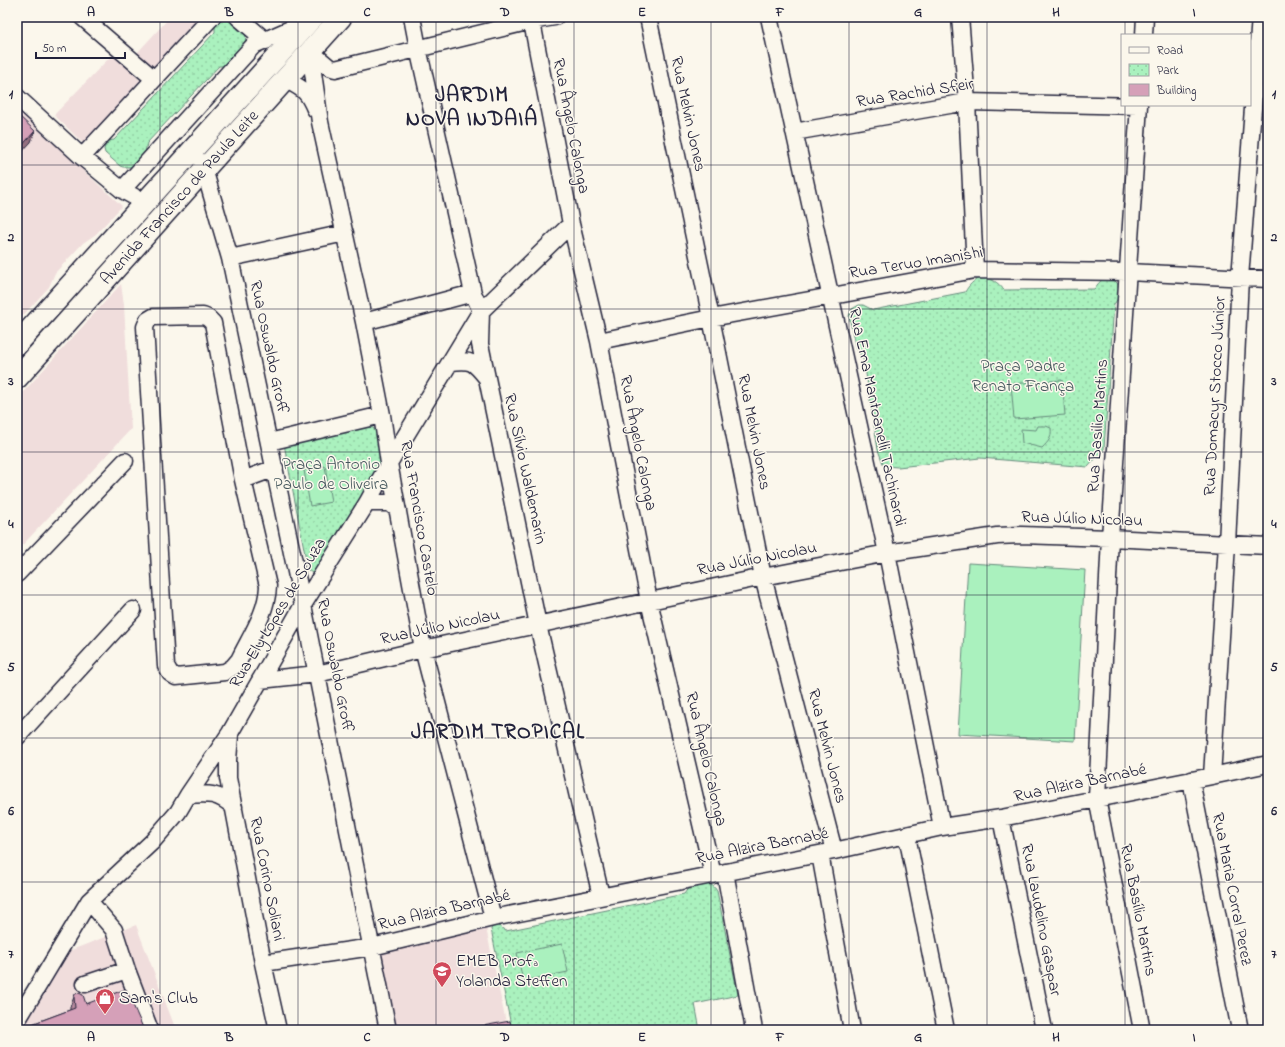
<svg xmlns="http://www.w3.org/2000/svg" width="1285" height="1047" font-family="'Indie Flower',sans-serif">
<defs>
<pattern id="park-dots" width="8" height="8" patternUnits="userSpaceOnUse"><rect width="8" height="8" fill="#aaf1be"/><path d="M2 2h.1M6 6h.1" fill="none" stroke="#92cea4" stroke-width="1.8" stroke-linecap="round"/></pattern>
</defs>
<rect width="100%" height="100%" fill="#fbf7ec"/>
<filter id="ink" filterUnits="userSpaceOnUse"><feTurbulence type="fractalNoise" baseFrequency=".025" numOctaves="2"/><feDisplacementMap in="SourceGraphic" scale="8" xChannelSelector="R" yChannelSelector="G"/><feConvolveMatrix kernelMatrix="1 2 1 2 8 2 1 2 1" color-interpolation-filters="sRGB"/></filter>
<g filter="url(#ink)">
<path fill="#f0dddc" d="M170,17h32l-48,52 -17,-16z
M113,54l29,28 -59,61 -29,-28z
M17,110l105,96 -26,28 -13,9 -28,30 -6,14 -32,35z
M121,284l3,21 7,124 -114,122v-152z
M136,925l40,105h-157l50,-79z
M486,928l21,99 -15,3h-98l-15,-81z"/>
<path fill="url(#park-dots)" stroke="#668a7c" d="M222,19l9,1 15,14 -1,10 -19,22h-7l-72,77 -2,10 -11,12 -3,2h-8l-3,-1 -15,-13 -1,-4 3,-8 7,-1 101,-108v-8z
M980,278c11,0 17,3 24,12l90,-1c3,-3 5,-8 9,-9 15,-6 22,12 11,24l-10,145 -16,18 -108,-9 -82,9 -14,-1 -6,-16 -14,-89 -9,-16 -6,-29 3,-7 7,-4h4l10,5 92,-18c4,-7 8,-11 15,-14z
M363,426l10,2 6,4 6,31 -71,110h-2l-4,-3 -24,-126z
M692,883c11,0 19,-2 25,8l21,104 -43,9 5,26h-188l-21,-101 3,-6 12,8 178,-37z"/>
<path fill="#aaf1be" stroke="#668a7c" d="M1062,380l3,35 -51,4 -3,-35z
M1038,426h8l5,2c1,10 -2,13 -9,20l-20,-5 -1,-14 15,1z
M325,466l6,36 -21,4 -6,-36z
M968,563l117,7 -10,171 -117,-7z
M562,944l6,28 -45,9 -6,-28z"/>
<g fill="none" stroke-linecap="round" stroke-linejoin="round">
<defs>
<path id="minor" d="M82,17l72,62
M238,17l28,24
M412,17l6,31 55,245 8,18 -1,33 7,34 51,247 63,271
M531,17l40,207 28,117 50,260 64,274
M648,17l63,301 52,259 71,274
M769,17l118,536 55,274
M960,17l7,85 8,168
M1144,35l1,-18
M310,51l10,71 44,200 18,93 7,48 34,186 70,269
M310,51l19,16 6,2 196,-48 24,-4
M285,79c18,10 22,11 30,30
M17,97l65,60 40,33 11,6 9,9
M1139,105l-29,433 -13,260 45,232
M794,132l173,-30 172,4
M82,157l130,-140
M202,162l28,96 73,347 85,425
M122,190l132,-145 52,-23
M230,258l115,-25
M203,316l5,2 5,5 30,157 25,106c-1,27 -18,51 -29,74l-6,7 -8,5 -49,5 -6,-4 -4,-7 -21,-339 3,-7 5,-3z
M364,322l109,-29
M599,341l112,-23 264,-48 153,2 140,7
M451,362c21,-2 22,-1 35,15
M269,442l113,-27
M243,480l32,-12
M367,503h23l8,7
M17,574l108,-113
M260,680l57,-6 106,-25 340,-72 124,-24 110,-17 24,-1 89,3 158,8
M230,735l-2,25v18l35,185 15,67
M17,737l116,-127
M1212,776l15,-232 13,-266 20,-261
M1191,780l49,250
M188,795c21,-2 30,-2 46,12
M1001,818l43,212
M907,836l39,194
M820,854l32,176
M725,872l29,158
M89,901l25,29 13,40 23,60
M263,963l109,-16 121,-29 341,-67 108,-24 59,-9 211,-42 56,-12
M85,984l42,-14
M17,1021l72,-120 63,-59 26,-30 10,-17 42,-62 73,-128 64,-102 22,-40 92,-152 90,-87"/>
<g id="major">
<path d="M17,344l296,-327"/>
<path id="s1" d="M17,378l324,-361"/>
</g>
</defs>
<use href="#minor" stroke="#22223b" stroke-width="19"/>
<use href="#major" stroke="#22223b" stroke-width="24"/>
<use href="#minor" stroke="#fbf7ec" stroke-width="16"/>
<use href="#major" stroke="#fbf7ec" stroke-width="21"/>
</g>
<path fill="#b78a9e" stroke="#22223b" d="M74,997l12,7 58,26h-114l2,-6 38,-14v-3z"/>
<path fill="#957081" stroke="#22223b" d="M35,131l-4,11 -14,15v-6z"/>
<path fill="#d5a0b8" stroke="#22223b" d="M17,114l18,17 -18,20z
M126,989l18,41h-109l-3,-6 43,-16 -1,-11 1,-3 4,-1 4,2 3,9z
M510,1021l2,9h-51z"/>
</g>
<path fill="none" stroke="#22223b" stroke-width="1" stroke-opacity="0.55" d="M160,17v1013M298,17v1013M436,17v1013M574,17v1013M711,17v1013M849,17v1013M987,17v1013M1125,17v18M1125,105v925M17,165h1251M17,309h1251M17,452h1251M17,595h1251M17,738h1251M17,882h1251"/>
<defs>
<symbol id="school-pin" viewBox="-11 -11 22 30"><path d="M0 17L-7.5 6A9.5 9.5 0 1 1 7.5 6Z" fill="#d1495b" stroke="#fbf7ec"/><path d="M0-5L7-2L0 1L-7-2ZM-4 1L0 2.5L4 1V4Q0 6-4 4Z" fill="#fff"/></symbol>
<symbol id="shop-pin" viewBox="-11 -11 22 30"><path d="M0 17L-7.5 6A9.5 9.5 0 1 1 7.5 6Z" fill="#d1495b" stroke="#fbf7ec"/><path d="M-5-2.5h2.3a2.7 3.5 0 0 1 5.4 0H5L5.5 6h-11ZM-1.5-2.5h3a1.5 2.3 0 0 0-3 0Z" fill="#fff"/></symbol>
</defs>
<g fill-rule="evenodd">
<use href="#school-pin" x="431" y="960" width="22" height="30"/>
<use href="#shop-pin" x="94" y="987" width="22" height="30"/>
</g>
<g text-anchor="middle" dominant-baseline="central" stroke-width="3" stroke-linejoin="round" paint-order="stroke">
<g font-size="17" fill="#22223b" stroke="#fbf7ec">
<text transform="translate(915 93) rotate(-9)">Rua Rachid Sfeir</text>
<text transform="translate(688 114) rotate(78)">Rua Melvin Jones</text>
<text transform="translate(571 126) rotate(79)">Rua Ângelo Calonga</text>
<text stroke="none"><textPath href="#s1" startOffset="243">Avenida Francisco de Paula Leite</textPath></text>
<text transform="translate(916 263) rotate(-9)">Rua Teruo Imanishi</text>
<text transform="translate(269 347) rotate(78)">Rua Oswaldo Groff</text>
<text transform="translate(1215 396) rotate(-87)">Rua Domacyr Stocco Júnior</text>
<text transform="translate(877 417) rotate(78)">Rua Ema Mantoanelli Tachinardi</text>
<text transform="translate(1098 426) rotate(-86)">Rua Basilio Martins</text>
<text transform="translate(754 432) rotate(79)">Rua Melvin Jones</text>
<text transform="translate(638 443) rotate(79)">Rua Ângelo Calonga</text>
<text transform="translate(525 469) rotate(78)">Rua Sílvio Waldemarin</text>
<text transform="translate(419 518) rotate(80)">Rua Francisco Castelo</text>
<text transform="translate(1082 519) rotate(2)">Rua Júlio Nicolau</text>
<text transform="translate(757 559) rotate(-11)">Rua Júlio Nicolau</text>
<text transform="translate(278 613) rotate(-59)">Rua Ely Lopes de Souza</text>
<text transform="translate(440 627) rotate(-12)">Rua Júlio Nicolau</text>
<text transform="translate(335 665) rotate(79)">Rua Oswaldo Groff</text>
<text transform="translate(827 746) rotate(76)">Rua Melvin Jones</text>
<text transform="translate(706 759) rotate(77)">Rua Ângelo Calonga</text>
<text transform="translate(1080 783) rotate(-12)">Rua Alzira Barnabé</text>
<text transform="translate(762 846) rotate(-11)">Rua Alzira Barnabé</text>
<text transform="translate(267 879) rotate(79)">Rua Corino Soliani</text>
<text transform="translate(1232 889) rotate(79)">Rua Maria Corral Perez</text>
<text transform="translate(444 910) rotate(-13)">Rua Alzira Barnabé</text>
<text transform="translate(1138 910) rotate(79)">Rua Basílio Martins</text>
<text transform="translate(1041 920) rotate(79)">Rua Laudelino Gaspar</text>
</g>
<g font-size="17" fill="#44565c" stroke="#fbf7ec">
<text x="1023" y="366">Praça Padre<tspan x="1023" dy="20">Renato França</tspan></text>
<text x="331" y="464">Praça Antonio<tspan x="331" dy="20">Paulo de Oliveira</tspan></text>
</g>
<g font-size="17" fill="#22223b" stroke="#fbf7ec" text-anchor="start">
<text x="456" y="961">EMEB Profª<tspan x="456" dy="20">Yolanda Steffen</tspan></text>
<text x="119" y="998">Sam's Club</text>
</g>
<g font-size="21" font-weight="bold" letter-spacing="1" fill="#22223b" stroke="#fbf7ec">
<text x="472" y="96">JARDIM<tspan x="472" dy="24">NOVA INDAIÁ</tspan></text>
<text x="498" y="733">JARDIM TROPICAL</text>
</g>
</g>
<rect width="1285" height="1047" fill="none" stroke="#fbf7ec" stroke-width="44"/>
<rect x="1121" y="34" width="130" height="72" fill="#fbf7ec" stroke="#a4a2a5"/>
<rect x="1129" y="47" width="20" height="6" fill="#fbf7ec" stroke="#a4a2a5"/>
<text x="1157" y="54" font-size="12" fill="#22223b">Road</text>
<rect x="1129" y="64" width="20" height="12" fill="url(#park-dots)" stroke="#a4a2a5"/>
<text x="1157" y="74" font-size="12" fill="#22223b">Park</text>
<rect x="1129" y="84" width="20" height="12" fill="#d5a0b8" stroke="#a4a2a5"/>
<text x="1157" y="94" font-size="12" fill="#22223b">Building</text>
<path d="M36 52v6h89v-6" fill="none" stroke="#22223b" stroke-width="2"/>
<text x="42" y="52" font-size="12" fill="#22223b" stroke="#fbf7ec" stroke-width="3" paint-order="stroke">50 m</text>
<rect x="22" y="22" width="1241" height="1003" fill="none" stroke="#22223b" stroke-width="1.5"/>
<g font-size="13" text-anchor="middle" font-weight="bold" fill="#22223b">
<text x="91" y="16">A</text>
<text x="229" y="16">B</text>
<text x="367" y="16">C</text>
<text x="505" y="16">D</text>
<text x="642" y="16">E</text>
<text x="780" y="16">F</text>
<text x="918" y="16">G</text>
<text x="1056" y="16">H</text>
<text x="1194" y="16">I</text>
<text x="11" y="98">1</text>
<text x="1274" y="98">1</text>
<text x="11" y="241">2</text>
<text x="1274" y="241">2</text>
<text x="11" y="385">3</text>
<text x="1274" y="385">3</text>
<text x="11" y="528">4</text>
<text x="1274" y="528">4</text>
<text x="11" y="671">5</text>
<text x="1274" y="671">5</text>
<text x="11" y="815">6</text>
<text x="1274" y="815">6</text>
<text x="11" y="958">7</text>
<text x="1274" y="958">7</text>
<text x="91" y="1041">A</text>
<text x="229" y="1041">B</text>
<text x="367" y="1041">C</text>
<text x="505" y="1041">D</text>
<text x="642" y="1041">E</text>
<text x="780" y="1041">F</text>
<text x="918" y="1041">G</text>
<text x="1056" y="1041">H</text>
<text x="1194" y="1041">I</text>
</g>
</svg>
